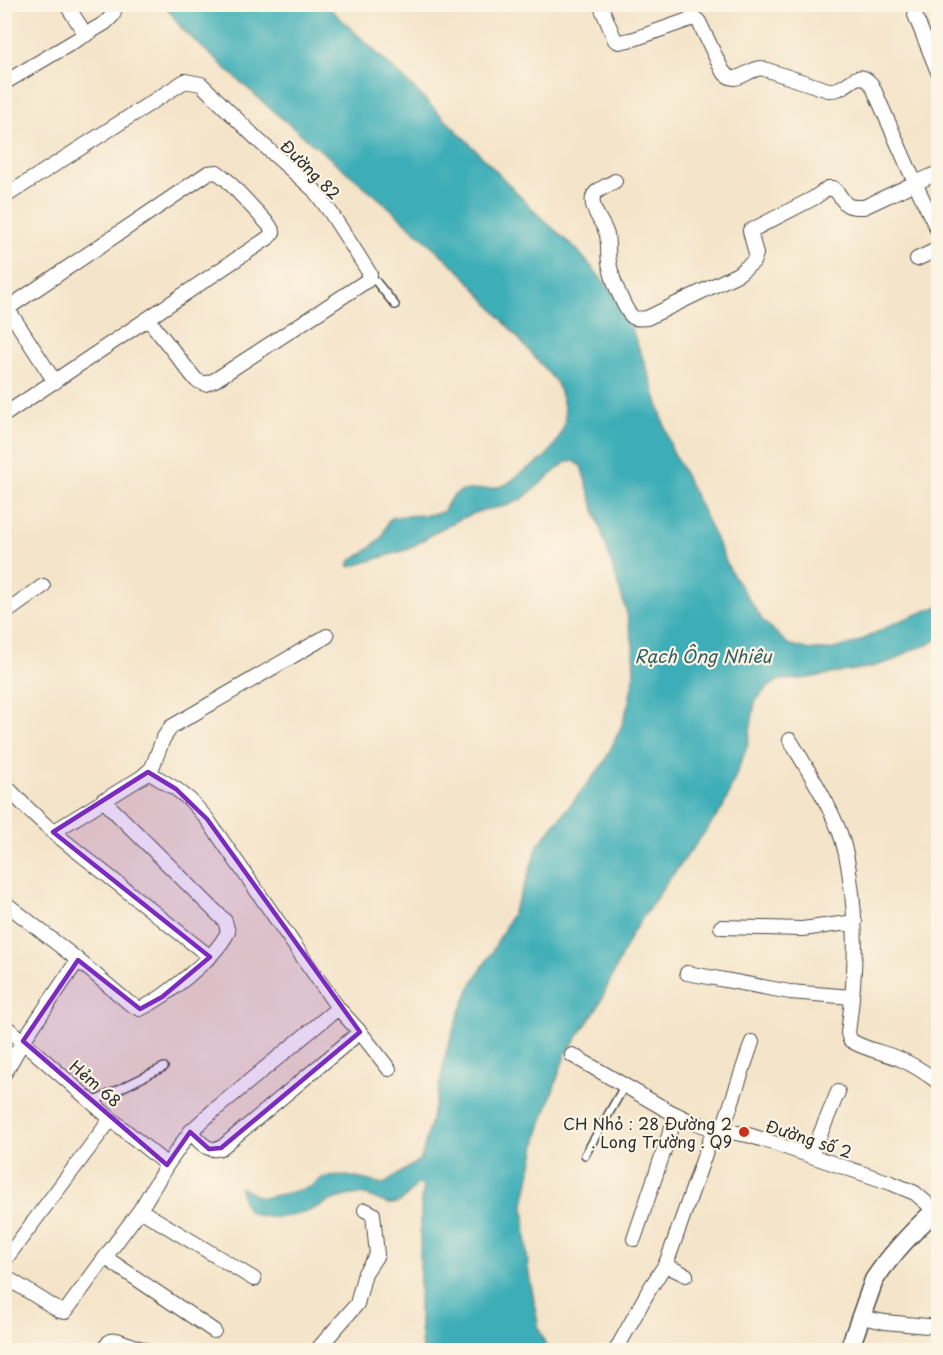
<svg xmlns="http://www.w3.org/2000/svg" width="943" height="1355" font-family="'Playpen Sans',sans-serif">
<rect width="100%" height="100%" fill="#fcf5e5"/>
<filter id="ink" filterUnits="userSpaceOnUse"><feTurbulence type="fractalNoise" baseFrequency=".0167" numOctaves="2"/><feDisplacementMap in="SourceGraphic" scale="12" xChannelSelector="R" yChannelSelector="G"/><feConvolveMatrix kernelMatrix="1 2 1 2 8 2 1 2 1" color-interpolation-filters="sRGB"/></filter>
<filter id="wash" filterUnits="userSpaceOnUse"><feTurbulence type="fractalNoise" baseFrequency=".008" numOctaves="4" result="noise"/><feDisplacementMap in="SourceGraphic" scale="24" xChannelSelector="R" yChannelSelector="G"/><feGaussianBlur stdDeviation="1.35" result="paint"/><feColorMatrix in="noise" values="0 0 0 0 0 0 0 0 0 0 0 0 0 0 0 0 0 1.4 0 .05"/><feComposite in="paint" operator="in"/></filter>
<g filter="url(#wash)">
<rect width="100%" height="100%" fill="#f4e4c9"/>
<path fill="#3daeb7" stroke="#346c71" stroke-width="1.5" d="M165,5h161l74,70 67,66 69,72 42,38 37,44 17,35 18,48 21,69 35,71 25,54 32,49 25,23 22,6h20l26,-7 39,-20 43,-17v33l-11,6 -16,5 -16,10 -23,7 -70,12 -23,1 -15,11 -9,11 -7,42 -25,64 -55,73 -36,52 -34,74 -33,48 -27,80 -14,69 4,64 11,61 9,21h-126l-3,-37 2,-110 3,-17 -7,-2c-6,7 -12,16 -20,19 -11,4 -22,-6 -31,-8 -7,-1 -17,0 -23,2 -15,3 -21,9 -34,14 -15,6 -50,11 -62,-2 -5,-6 -6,-15 -7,-22l18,10h9l21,-4 22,-6 14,-10 23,-1 37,8 37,-25 18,-70 7,-36 8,-25 15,-39 23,-37 20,-38 15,-35 11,-34 66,-82 18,-38 7,-23 5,-26 -1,-32 -7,-34 -45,-144 -7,-5 -8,1 -44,37 -16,7 -23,4 -23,9 -23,12 -28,18 -59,18 -2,-2 4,-6 11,-5 19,-17 6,-15 5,-5 43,-3 8,-3c12,-32 32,-16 58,-25 7,-2 13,-8 19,-13 7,-5 16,-9 23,-15 9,-9 21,-27 21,-40 1,-12 -5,-24 -8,-35l-95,-110 -80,-72 -109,-90 -91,-82z"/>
</g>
<g filter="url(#ink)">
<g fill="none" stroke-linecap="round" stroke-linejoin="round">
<defs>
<path id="lane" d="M370,274l25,31
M93,1102l71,-35
M585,1155l40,-70"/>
<path id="street" d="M66,4l20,31
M600,4l15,36 4,2 15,-3 57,-20h5l3,3 23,48c13,18 23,0 39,-2l67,22c3,0 7,0 10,-1 14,-5 20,-21 34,-4l43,98 23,-10
M915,15l23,57
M4,83l101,-60 8,-8 3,-11
M615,181c-6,4 -20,9 -22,16 -3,13 11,26 14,38 2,11 0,22 3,32 2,11 15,45 23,50 4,3 9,1 14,1l91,-44 15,-12 3,-8 -6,-23 64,-33 14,-10h5c14,12 6,20 31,19l51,-24 23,48
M4,197l181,-116 16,3 58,57 55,49 17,23 39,61 -2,6 -153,100 -10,4 -9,-4 -48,-61
M917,259l21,-10
M4,303l51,79
M4,415l264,-177 5,-6 -4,-7 -43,-46 -9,-7 -9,1 -200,135
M4,614l39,-28
M790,740c18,30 37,60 50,93 5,14 8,29 10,45 8,52 5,102 -2,155l2,7c15,10 34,12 50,19 14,6 26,14 38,23
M148,772l28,17 14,11 17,19 131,189 22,24 29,37
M4,784l20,21 29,27 157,125
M53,832l89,-55 10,-9 11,-29 8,-12 156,-91
M4,902l74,58 51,43 11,6c18,-8 31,-19 47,-32 16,-14 31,-26 41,-45l-3,-11 -122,-121
M721,927l81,2 53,-7
M687,973l103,19 62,5
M4,1025l107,94 56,46
M572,1055l93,54 25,12 24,8 34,6 16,5 127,43 24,10 23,20
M4,1074l19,-33 55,-81
M722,1131l30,-89
M190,1132c10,9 17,21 31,16l139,-116
M811,1156l27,-64
M140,1210l114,69
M634,1239l42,-124
M106,1258l108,73
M4,1261l107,-142
M686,1275l-21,-10 4,-9 45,-127
M4,1276l56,35 5,1 75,-102 27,-45 23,-33 22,-20 126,-104
M861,1317l24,5 53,5
M103,1350l7,-9 7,-1 28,10
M317,1350l40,-46 8,-31 12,-18 -4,-41 -8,-4
M616,1350l33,-60 16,-25"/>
<path id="secondary" d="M849,1350l25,-70c17,-26 41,-51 64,-72"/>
</defs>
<use href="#lane" stroke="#494743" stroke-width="10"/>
<use href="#street" stroke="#494743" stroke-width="16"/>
<use href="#secondary" stroke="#494743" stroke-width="21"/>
<use href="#lane" stroke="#fff" stroke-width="7"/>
<use href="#street" stroke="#fff" stroke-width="14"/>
<use href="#secondary" stroke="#fff" stroke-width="18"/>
</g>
</g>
<path fill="#7b2cbf" fill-opacity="0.2" stroke="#7b2cbf" stroke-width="4.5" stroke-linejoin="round" d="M148,772l28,17 31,30 153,213 -139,116 -12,1 -19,-17 -23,33 -144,-124 55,-81 62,49 22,-12 48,-40 -157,-125z"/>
<circle fill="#c8321e" stroke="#fcf5e5" stroke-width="2" cx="744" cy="1132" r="6"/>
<g text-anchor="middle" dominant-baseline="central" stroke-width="4.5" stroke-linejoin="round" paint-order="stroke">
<g font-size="16" fill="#2b2b2b" stroke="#fcf5e5">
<text transform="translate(311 169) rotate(45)">Đường 82</text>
<text transform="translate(96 1083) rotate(41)">Hẻm 68</text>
<text transform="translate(809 1138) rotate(18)">Đường số 2</text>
</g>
<g font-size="16" fill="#2b2b2b" stroke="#fcf5e5" text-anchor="end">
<text x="732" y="1123">CH Nhỏ : 28 Đường 2<tspan x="732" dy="18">. Long Trường . Q9</tspan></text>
</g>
<g font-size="18" font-style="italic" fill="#325f63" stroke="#fcf5e5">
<text x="703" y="655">Rạch Ông Nhiêu</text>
</g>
</g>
<rect width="943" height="1355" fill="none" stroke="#fcf5e5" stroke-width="24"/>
</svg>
